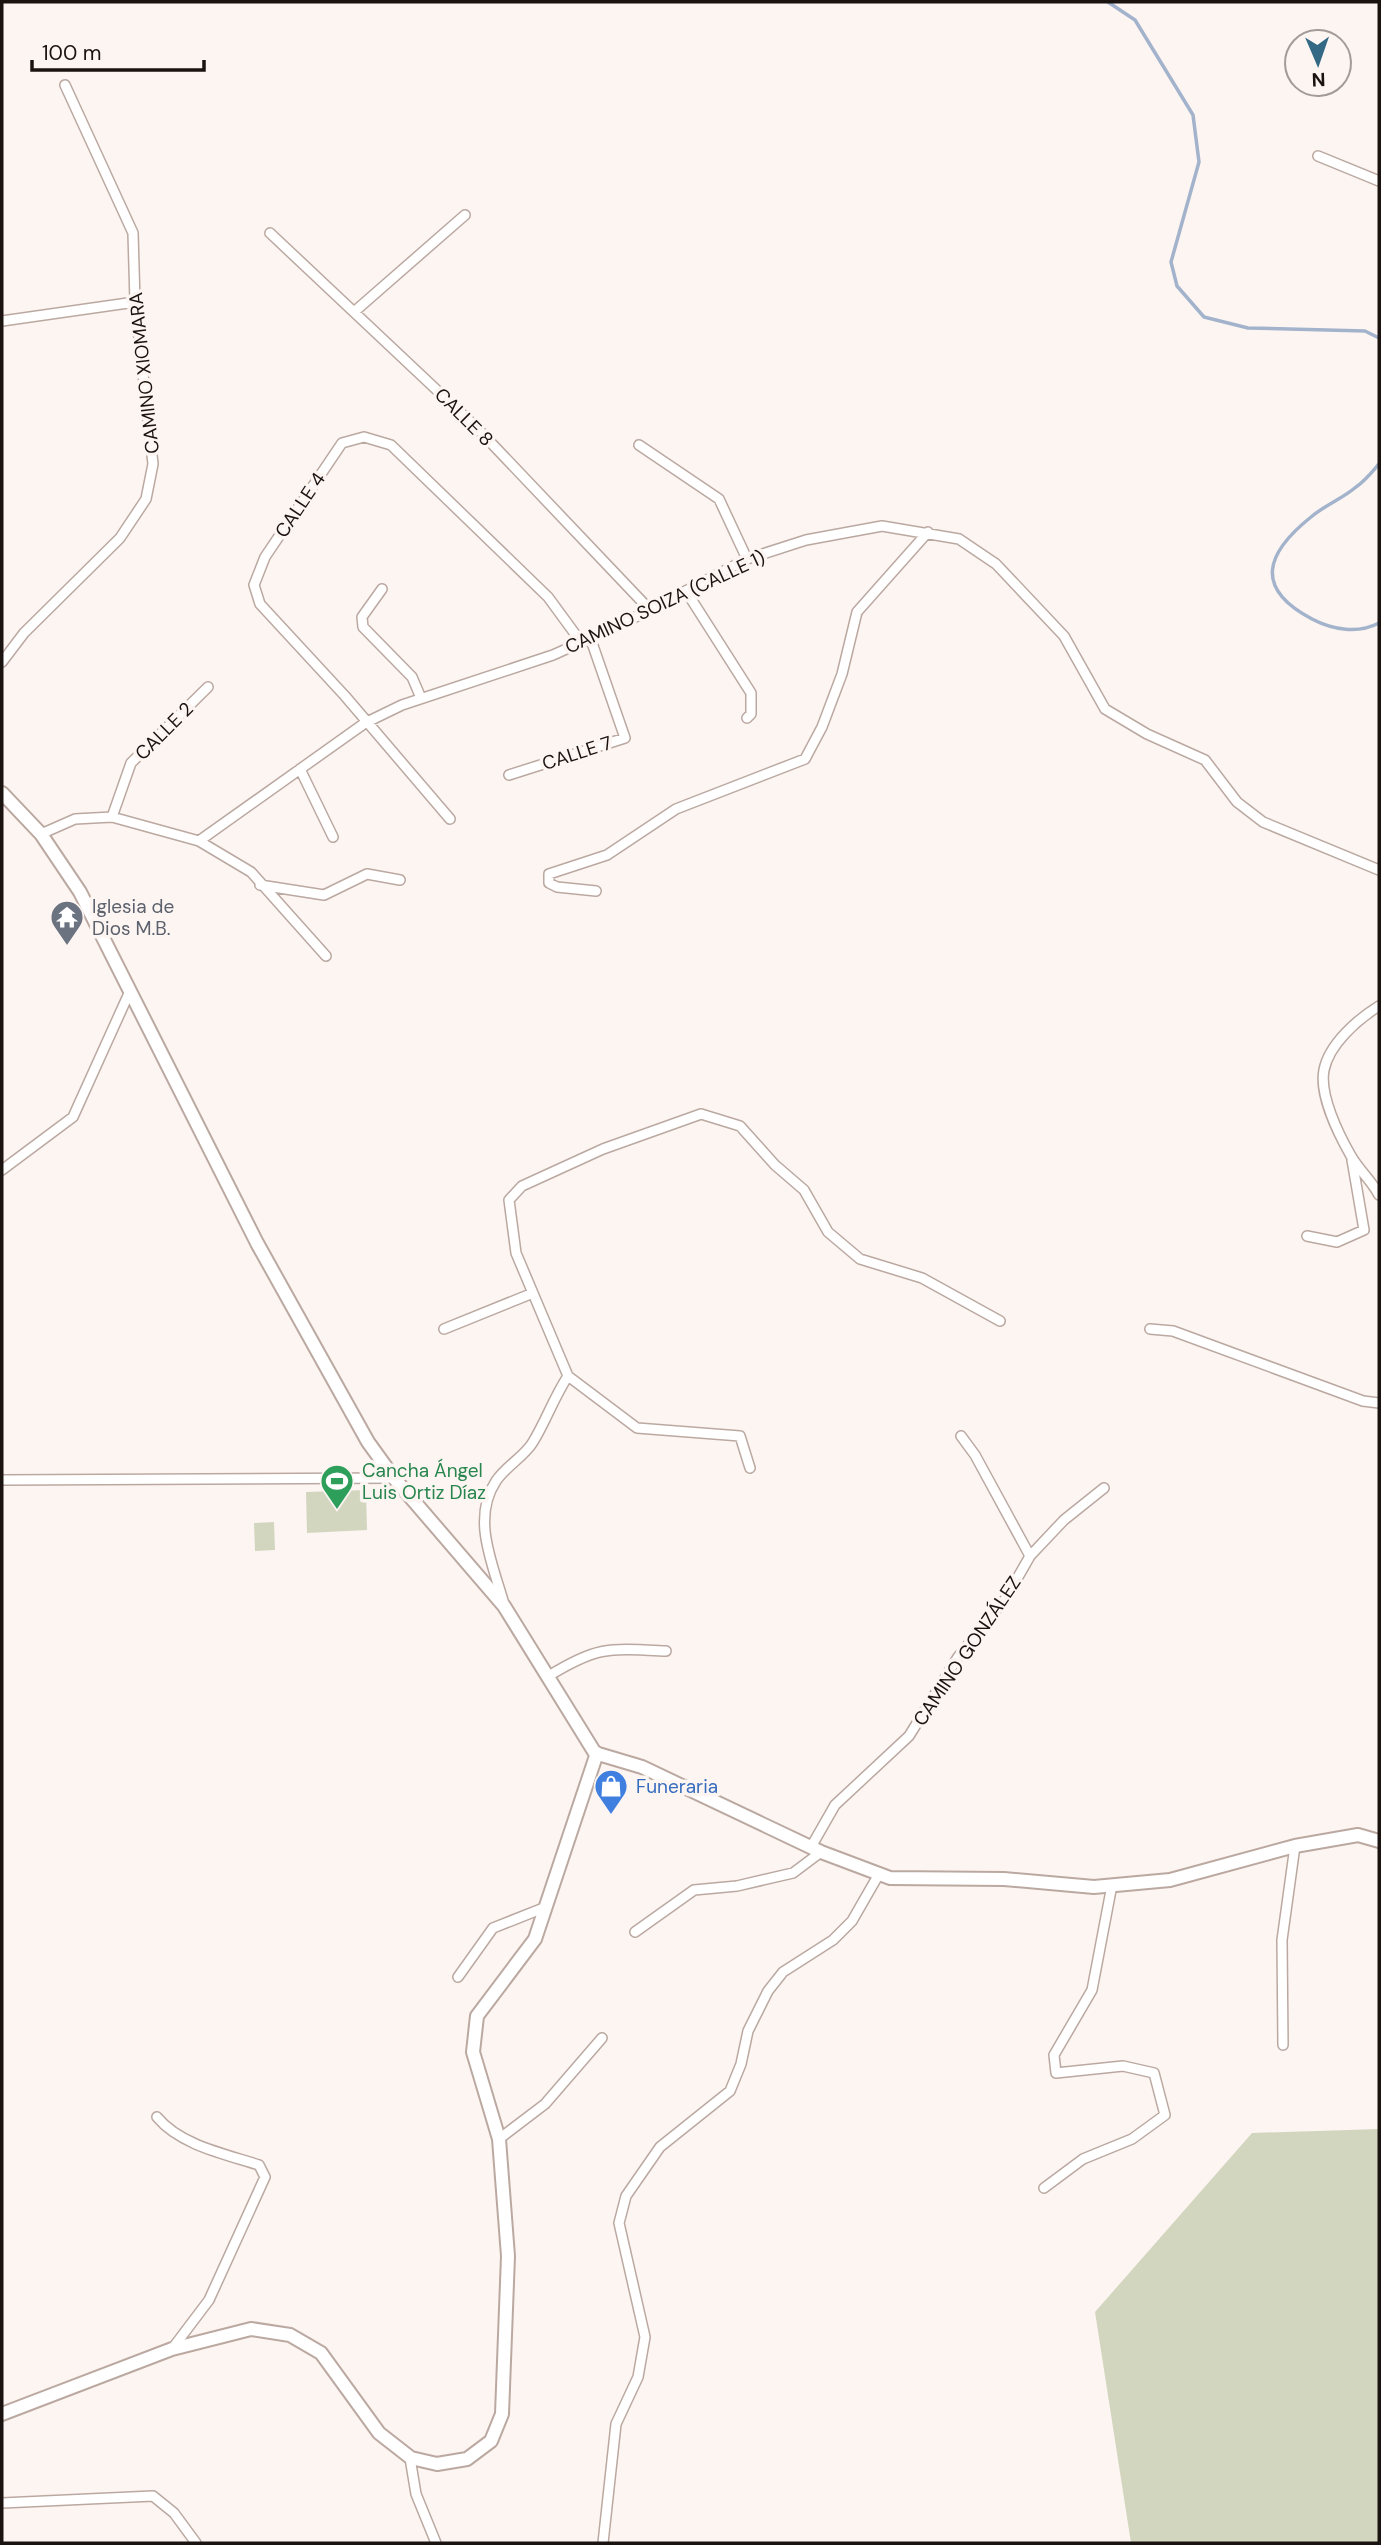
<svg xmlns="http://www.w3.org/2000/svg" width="1381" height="2545" font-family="'DM Sans',sans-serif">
<rect width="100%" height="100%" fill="#fdf5f2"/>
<path fill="#d3d6bf" d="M366,1490l1,40 -60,3 -1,-41z
M274,1522l1,28 -20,1 -1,-28z
M1379,2129v414h-248l-36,-231 157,-179z"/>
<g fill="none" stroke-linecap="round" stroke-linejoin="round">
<path stroke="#a3b3cc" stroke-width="3.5" d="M1108,2l27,18 58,95 6,47 -28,100 6,24 27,31 44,11 117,3 14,7
M1379,464c-7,8 -14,17 -23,23 -14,12 -31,18 -45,30 -45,36 -58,71 1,102 21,11 46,15 67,4"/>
<defs>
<path id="street" d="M1318,156l61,25
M270,233l206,194 174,183
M354,312l111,-97
M2,321l133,-19
M639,445l80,54 28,60
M382,589l-20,28 1,10 49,50 9,21
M686,591l65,102v21l-4,4
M2,662l22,-29 96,-95 26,-39 7,-35 -18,-162 -2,-69 -68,-148
M300,769l33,68
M509,775l116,-37 -35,-101
M112,817l19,-54 77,-76
M450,819l-105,-123 -85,-92 -6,-19 11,-28 77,-114 22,-6 27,8 157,152 33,45
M41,834l34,-15 37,-2 87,24 166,-118 37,-18 151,-50 71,-32 123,-64 59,-19 76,-14 77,13 37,25 68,72 41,73 42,25 58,26 32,42 26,20 116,48
M199,841l52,31 75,84
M260,885l64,10 43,-21 33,6
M596,891l-39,-4 -8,-4v-9l58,-19 69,-46 129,-50 17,-32 20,-53 15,-62 71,-80
M1379,1006c-21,13 -50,38 -55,64 -5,25 15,65 27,86 8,14 21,25 28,39
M2,1170l71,-53 57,-126
M1307,1236l30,6 27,-12 -12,-70
M444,1329l89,-36
M1150,1329l23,2 190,70 16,2
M568,1376l69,52 103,8 10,32
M2,1480l392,-2
M1030,1556l34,-36 40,-32
M504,1604c-11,-40 -33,-85 -8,-123 10,-15 28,-24 37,-39 13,-21 21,-45 35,-66l-52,-123 -7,-53 13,-14 81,-37 98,-35 39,12 35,39 29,25 24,42 32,27 62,19 78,43
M547,1677c50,-31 61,-29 119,-26
M811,1847l24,-42 74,-69 49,-79 48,-59 24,-42 -55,-101 -14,-19
M635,1932l59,-42 43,-4 56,-13 28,-21
M458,1977l35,-49 53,-21
M1283,2045l-1,-105 13,-94
M157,2117c23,28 68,37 102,48l6,12 -56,123 -37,49
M499,2139l46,-35 57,-66
M1044,2188l39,-29 49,-20 33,-24 -11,-42 -31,-7 -67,7 -2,-18 38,-65 20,-105
M410,2458l6,36 20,49
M2,2503l151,-7 21,17 22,30
M603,2543l13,-119 22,-47 7,-40 -26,-114 7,-27 34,-49 70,-56 11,-27 7,-33 20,-40 15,-19 50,-32 19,-19 27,-47"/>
<path id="secondary" d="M2,793l39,41 39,58 177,351 111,199 26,36 110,128 91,147 47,14 179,85 69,26 114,1 90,8 76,-7 125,-34 63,-11 21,6
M2,2414l170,-65 79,-20 39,6 31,18 58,80 32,25 26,6 30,-5 24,-18 11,-27 6,-158 -9,-117 -26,-87 4,-36 58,-77 62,-186"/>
</defs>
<use href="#street" stroke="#bba9a1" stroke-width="12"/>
<use href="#secondary" stroke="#bba9a1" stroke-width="16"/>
<use href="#street" stroke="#fff" stroke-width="9"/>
<use href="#secondary" stroke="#fff" stroke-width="12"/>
</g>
<defs>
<symbol id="temple-pin" viewBox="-11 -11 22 30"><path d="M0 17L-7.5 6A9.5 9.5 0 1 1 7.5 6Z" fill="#6b7280" stroke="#fdf5f2"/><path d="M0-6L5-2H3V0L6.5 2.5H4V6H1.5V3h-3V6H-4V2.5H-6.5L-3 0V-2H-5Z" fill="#fff"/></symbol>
<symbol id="stadium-pin" viewBox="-11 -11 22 30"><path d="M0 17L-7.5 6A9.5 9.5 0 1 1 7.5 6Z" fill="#2e9e5b" stroke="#fdf5f2"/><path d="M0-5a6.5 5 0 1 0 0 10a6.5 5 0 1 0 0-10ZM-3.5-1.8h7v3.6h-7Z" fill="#fff"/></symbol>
<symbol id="shop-pin" viewBox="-11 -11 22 30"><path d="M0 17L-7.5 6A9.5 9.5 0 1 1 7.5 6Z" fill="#3f7fe0" stroke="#fdf5f2"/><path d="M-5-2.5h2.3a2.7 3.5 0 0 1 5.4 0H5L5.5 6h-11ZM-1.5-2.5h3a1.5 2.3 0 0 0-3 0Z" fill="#fff"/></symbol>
</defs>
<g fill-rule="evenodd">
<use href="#temple-pin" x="48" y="898" width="38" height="52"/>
<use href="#stadium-pin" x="318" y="1462" width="38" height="52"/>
<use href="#shop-pin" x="592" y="1767" width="38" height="52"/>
</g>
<g text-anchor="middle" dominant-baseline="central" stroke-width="7" stroke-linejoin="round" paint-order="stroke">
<g font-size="19" fill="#1a1310" stroke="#fdf5f2">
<text transform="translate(144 373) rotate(-96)">CAMINO XIOMARA</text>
<text transform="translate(464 417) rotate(45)">CALLE 8</text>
<text transform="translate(300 505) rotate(-56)">CALLE 4</text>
<text transform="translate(665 602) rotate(-25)">CAMINO SOIZA (CALLE 1)</text>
<text transform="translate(164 731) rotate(-45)">CALLE 2</text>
<text transform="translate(577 753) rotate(-18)">CALLE 7</text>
<text transform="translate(967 1651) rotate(-56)">CAMINO GONZÁLEZ</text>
</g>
<g font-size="19" fill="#5b616d" stroke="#fdf5f2" text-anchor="start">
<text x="92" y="906">Iglesia de<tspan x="92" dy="22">Dios M.B.</tspan></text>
</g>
<g font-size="19" fill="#27864d" stroke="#fdf5f2" text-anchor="start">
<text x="362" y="1470">Cancha Ángel<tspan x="362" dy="22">Luis Ortiz Díaz</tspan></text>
</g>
<g font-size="19" fill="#366cbe" stroke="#fdf5f2" text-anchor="start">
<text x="636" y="1786">Funeraria</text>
</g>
</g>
<rect width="1381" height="2545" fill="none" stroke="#1a1310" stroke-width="7"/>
<g transform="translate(1318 63) rotate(178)"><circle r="33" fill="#fdf5f2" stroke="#a29b98" stroke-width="2"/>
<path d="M0-5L12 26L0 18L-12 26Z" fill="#346985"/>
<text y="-10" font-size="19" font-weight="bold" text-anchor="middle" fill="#1a1310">N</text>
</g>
<path d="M32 60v10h172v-10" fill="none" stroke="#1a1310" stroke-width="3.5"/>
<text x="42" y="60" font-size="21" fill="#1a1310" stroke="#fdf5f2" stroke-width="5" paint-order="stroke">100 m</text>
</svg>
